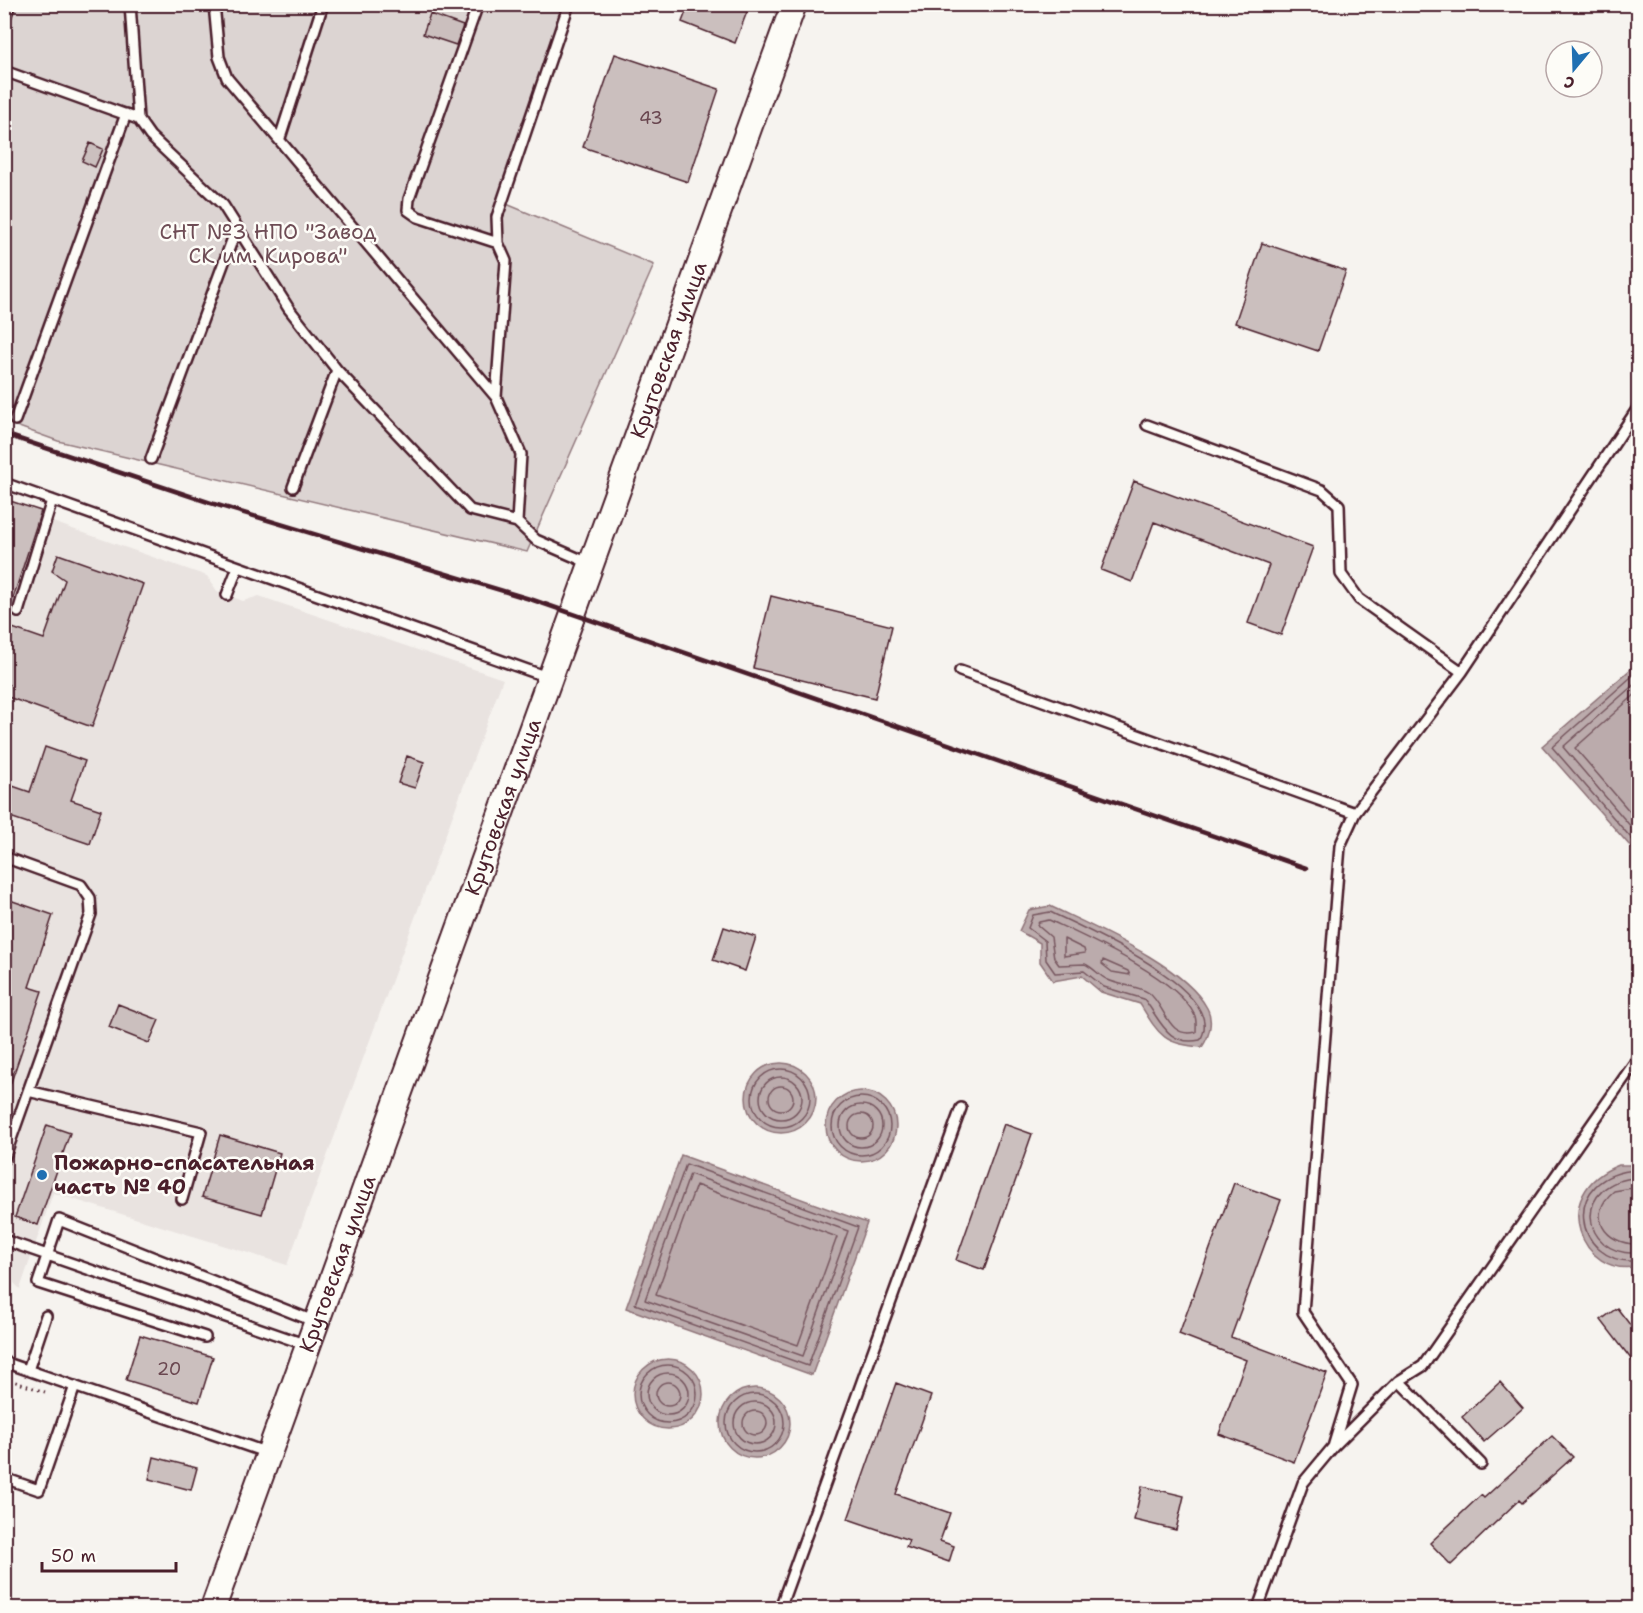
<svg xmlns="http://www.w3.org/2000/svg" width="1643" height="1613" font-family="'Shantell Sans',sans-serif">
<rect width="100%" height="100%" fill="#f6f3ef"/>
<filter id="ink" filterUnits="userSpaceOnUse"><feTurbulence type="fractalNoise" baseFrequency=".0167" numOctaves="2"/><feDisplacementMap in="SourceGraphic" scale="12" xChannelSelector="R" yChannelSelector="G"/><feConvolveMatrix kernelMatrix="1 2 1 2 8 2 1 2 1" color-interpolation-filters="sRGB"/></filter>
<g filter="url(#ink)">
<path fill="#e9e3e0" d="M4,505l203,71 10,15 26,10 16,-5 244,83 -216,586 -234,-72 -33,96 -15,-15z"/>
<path fill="#dcd4d2" stroke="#937a7e" stroke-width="1.5" d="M5,5h568l-69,198 150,62 -127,287 -469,-111 -53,-19z"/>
<path fill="#bbabac" stroke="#8e7378" stroke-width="1.5" d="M1638,663v192l-96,-109z
M1050,906c45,22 134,59 157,102 7,13 2,29 -5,39 -38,-2 -43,-12 -62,-43l-39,-12 -19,-16 -29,5 -13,-19v-19l-21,-12 10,-21z
M746 1098a35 35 0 1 1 70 0a35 35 0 1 1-70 0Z
M826 1126a35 35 0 1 1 70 0a35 35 0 1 1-70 0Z
M681,1155l186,68 -55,152 -186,-67z
M1619,1165h19v101c-55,14 -93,-73 -19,-101z
M633 1394a35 35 0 1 1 70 0a35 35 0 1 1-70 0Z
M720 1423a35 35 0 1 1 70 0a35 35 0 1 1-70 0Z"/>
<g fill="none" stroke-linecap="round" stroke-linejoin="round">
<path stroke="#77575f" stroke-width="1.5" d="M1638,671l-86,76 86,99
M1638,681l-75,66 75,88
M1638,692l-63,56 63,73
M1050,912c33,16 181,79 150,128 -33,7 -40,-21 -56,-41l-40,-12 -20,-16 -29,2 -9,-13 -1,-19 -17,-13 5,-13z
M1049,920c38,18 127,57 145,94 3,5 2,13 2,18 -29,7 -30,-26 -47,-39 -11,-8 -29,-7 -41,-13 -9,-4 -14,-12 -23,-16l-26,1 -5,-7 -3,-21 -14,-12 2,-3z
M1064,939l20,10 1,4 -21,3z
M1103,960l25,11 2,4 -18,-3 -10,-8z
M752 1098a29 29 0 1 1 58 0a29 29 0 1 1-58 0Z
M760 1098a21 21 0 1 1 42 0a21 21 0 1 1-42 0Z
M769 1098a12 12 0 1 1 24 0a12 12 0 1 1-24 0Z
M832 1126a29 29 0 1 1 58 0a29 29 0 1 1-58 0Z
M840 1126a21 21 0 1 1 42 0a21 21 0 1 1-42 0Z
M849 1126a12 12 0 1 1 24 0a12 12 0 1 1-24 0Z
M686,1164l172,63 -50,139 -173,-62z
M1638,1170c-80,4 -65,96 0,91
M690,1174l158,57 -45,125 -158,-56z
M1638,1178c-66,2 -59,79 0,75
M696,1185l141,52 -39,108 -142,-50z
M1638,1187l-24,4c-29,24 -9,54 24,53
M639 1394a29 29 0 1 1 58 0a29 29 0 1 1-58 0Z
M647 1394a21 21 0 1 1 42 0a21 21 0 1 1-42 0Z
M656 1394a12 12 0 1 1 24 0a12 12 0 1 1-24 0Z
M726 1423a29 29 0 1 1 58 0a29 29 0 1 1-58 0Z
M734 1423a21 21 0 1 1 42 0a21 21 0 1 1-42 0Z
M743 1423a12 12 0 1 1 24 0a12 12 0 1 1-24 0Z"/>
</g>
<path fill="#cbbfbe" stroke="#4a1f2b" stroke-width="1.5" d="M689,4h61l-15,39 -53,-21z
M430,14l33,12 -7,19 -33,-11z
M615,54l104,35 -31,93 -105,-35z
M90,143l13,6 -8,18 -13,-6z
M1262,243l84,28 -28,80 -83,-28z
M1134,481l179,66 -32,88 -33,-12 21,-58 -115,-43 -22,60 -31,-12z
M4,499l37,12 -34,106 -3,-1z
M58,554l85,30 -51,143 -87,-31 4,-11 -5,-2v-58l40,14 21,-59 -13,-9z
M771,596l121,30 -17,72 -122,-30z
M45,747l40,14 -14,39 30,10 -11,34 -86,-29v-32l26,9z
M407,756l17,6 -9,26 -17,-5z
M4,898l49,17 -24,72 13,4 -35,103h-3z
M724,927l32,10 -11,34 -32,-11z
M118,1004l41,16 -10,23 -40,-16z
M1004,1124l28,10 -48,136 -28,-10z
M47,1125l23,8 -32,92 -23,-8z
M220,1135l60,18 -18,61 -60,-17z
M1234,1183l47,17 -50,137 96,36 -33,89 -75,-28 27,-74 -67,-26z
M1617,1308l21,27v33l-37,-48z
M140,1335l73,22 -14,45 -73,-22z
M1500,1382l23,26 -39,34 -22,-25z
M896,1383l35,13 -35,98 54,19 -10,28 14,5 -5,16 -43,-15 3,-7 -61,-21z
M1552,1436l21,21 -51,46 -3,-3 -68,65 -21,-22 51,-48 3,3z
M154,1457l43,11 -6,22 -42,-11z
M1142,1486l42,10 -8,34 -42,-10z"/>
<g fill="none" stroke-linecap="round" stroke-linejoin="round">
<defs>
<path id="lane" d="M130,4l8,115
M214,4l5,53 8,21 269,319 25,57 -4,68
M478,4l-69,195 -1,11 10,7 80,26
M4,20l6,-16
M4,71l134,48 12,17 73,69 66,104 48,61 133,140 47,12 19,18 55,24
M280,138l43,-134
M496,397l10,-136 -8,-18 -1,-26 72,-213
M15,420l111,-306
M1147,425l175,65 17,15 2,69 18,25 103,73
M151,459l86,-232
M4,483l546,195
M293,487l44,-117
M227,595l11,-28
M18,612l34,-112
M960,671l395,142
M4,857l77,28 9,13 1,16 -87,245
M28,1091l173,41 -19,67
M4,1240l303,105
M205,1337l-167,-54 21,-63 257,102
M4,1362l264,91
M28,1370l18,-54
M1399,1381l82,83
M1333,1447l19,-62 -49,-73 37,-466 15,-33 107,-141 176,-264
M4,1478l35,12 36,-104
M780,1608l181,-500
M1258,1608l45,-125 30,-36 66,-66 24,-15 215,-308"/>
<g id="secondary">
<path id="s1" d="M213,1608l581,-1604"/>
</g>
</defs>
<use href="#lane" stroke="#4a1f2b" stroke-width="14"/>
<use href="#secondary" stroke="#4a1f2b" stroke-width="28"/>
<path stroke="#4a1f2b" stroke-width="3" stroke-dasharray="1.5 4.5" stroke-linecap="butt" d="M4,1378l41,14"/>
<use href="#lane" stroke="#fdfcf7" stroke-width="9"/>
<use href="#secondary" stroke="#fdfcf7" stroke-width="24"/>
<path stroke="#4a1f2b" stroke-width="4.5" d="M4,434l210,70 319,96 773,268"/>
</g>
</g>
<circle fill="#1f6fb2" stroke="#fdfcf7" stroke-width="2" cx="42" cy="1175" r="6"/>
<g text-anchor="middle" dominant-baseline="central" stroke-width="5" stroke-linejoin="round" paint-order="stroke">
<g font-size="18" fill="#6a4750">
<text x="651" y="118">43</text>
<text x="169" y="1369">20</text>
</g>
<g font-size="21" fill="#6e4c55" stroke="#fdfcf7">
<text x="268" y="232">СНТ №3 НПО "Завод<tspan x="268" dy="24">СК им. Кирова"</tspan></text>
</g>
<g font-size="21" fill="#4a1f2b" stroke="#fdfcf7">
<text stroke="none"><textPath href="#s1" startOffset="1338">Крутовская улица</textPath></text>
<text stroke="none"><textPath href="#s1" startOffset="852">Крутовская улица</textPath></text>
<text stroke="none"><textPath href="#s1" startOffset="366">Крутовская улица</textPath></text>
</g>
<g font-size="21" font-weight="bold" fill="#4a1f2b" stroke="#fdfcf7" text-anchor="start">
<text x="54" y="1163">Пожарно-спасательная<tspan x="54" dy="24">часть № 40</tspan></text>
</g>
</g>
<rect width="1643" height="1613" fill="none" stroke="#fdfcf7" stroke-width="24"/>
<rect x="12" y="12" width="1619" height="1589" fill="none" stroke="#4a1f2b" stroke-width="2" filter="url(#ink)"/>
<g transform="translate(1574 69) rotate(199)"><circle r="28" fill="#fdfcf7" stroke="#b5a4a5" stroke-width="1.5"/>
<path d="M0-4.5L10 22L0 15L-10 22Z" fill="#1f6fb2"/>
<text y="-9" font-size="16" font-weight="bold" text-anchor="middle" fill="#4a1f2b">С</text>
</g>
<path d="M42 1562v9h134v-9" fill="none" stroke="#4a1f2b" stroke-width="3"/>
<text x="51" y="1562" font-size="18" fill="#4a1f2b" stroke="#fdfcf7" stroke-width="4.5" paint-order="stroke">50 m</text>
</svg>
